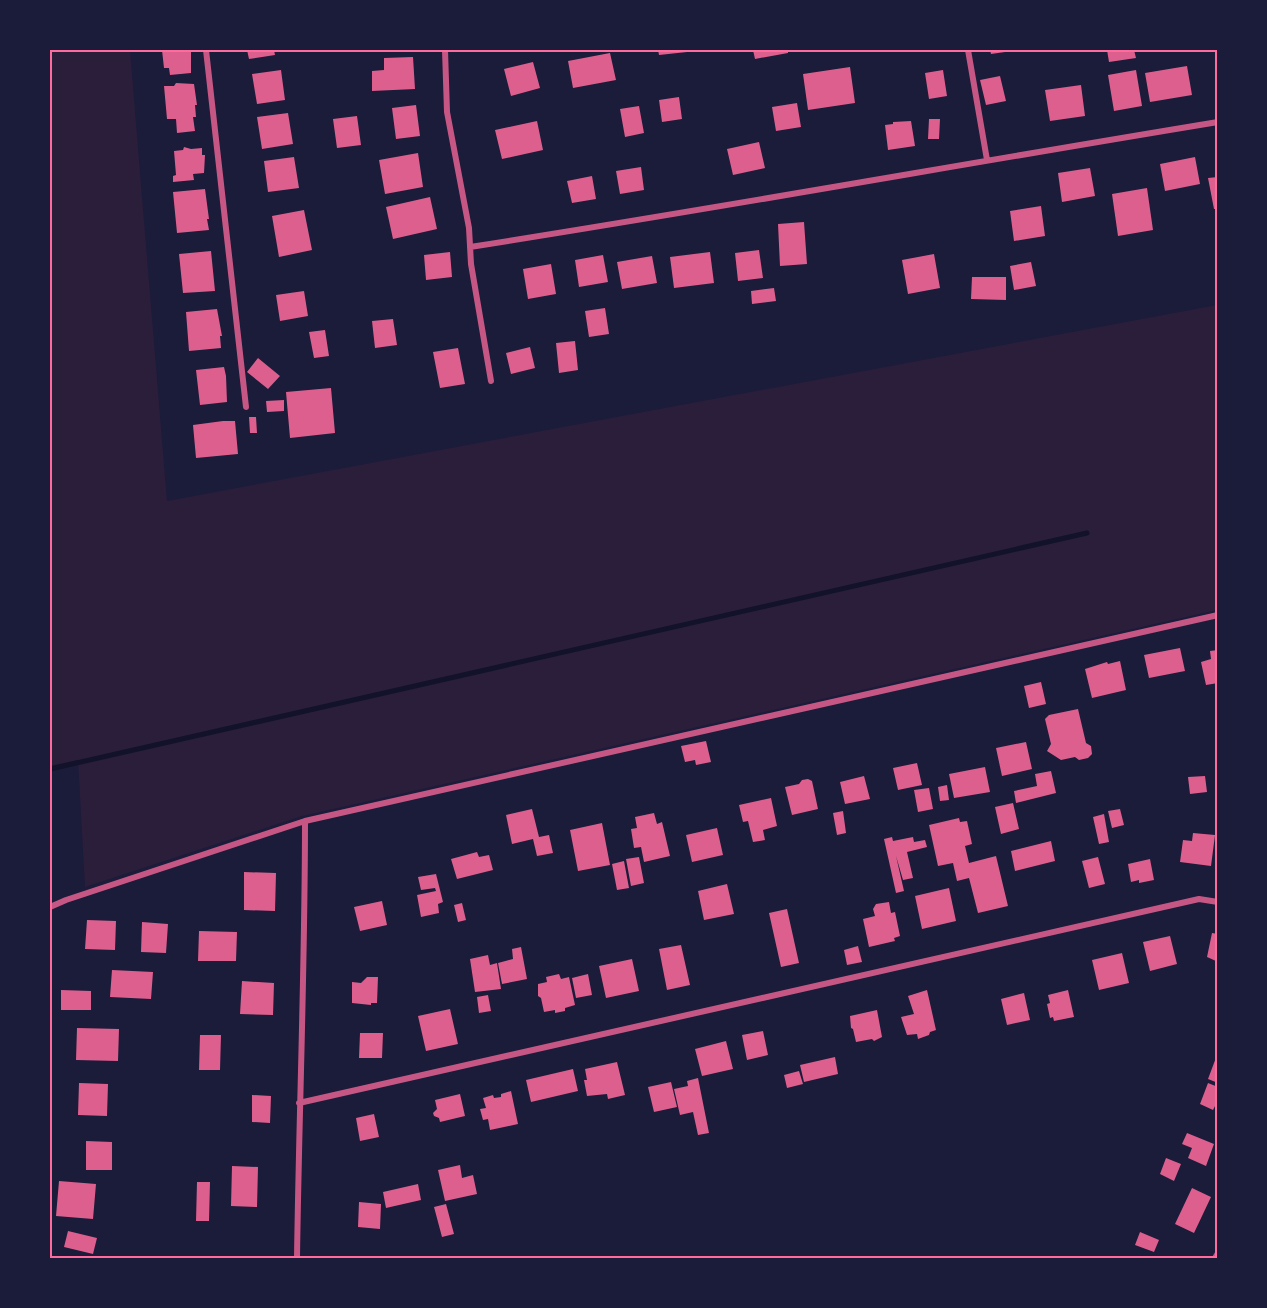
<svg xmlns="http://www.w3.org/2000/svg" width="1267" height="1308" font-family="Lora,serif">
<rect width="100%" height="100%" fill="#1b1b3a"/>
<path fill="#2a1e3b" d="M50,50h80l37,451 1050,-196v305l-915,206 -217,71 -7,-127 -28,6z"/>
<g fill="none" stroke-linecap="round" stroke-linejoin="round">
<path stroke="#12122b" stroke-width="5" d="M50,769l1037,-236"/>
</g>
<path fill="#dd5f8e" d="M162,50h29v23l-21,2 -1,-7h-5z
M247,50h27l1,5 -26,4z
M658,50h28l1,2 -28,3z
M753,50h35v3l-33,6z
M990,50h22v1l-21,3z
M1107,50h27l2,8 -27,4z
M610,53l6,27 -43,8 -5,-27z
M413,57l2,32 -43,2v-20l12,-1v-12z
M533,62l7,26 -29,8 -7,-27z
M1187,66l5,29 -42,7 -5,-29z
M850,67l5,36 -47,7 -5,-36z
M281,70l4,30 -28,4 -5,-30z
M943,70l4,26 -18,3 -4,-26z
M1136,70l6,36 -28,5 -6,-36z
M1000,76l6,25 -20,4 -6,-25z
M176,83l18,1 3,21h-2l1,12h-3l2,14 -18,2 -1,-14h-9l-3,-33h10z
M1081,85l4,31 -35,5 -5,-31z
M679,97l3,22 -20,3 -3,-22z
M797,103l4,24 -25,4 -4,-24z
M416,105l4,31 -24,3 -4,-31z
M639,106l5,27 -19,4 -5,-28z
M288,113l5,31 -31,5 -5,-32z
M357,116l4,29 -24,3 -4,-29z
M929,119h11l-1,20h-11z
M537,121l6,29 -41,9 -7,-29z
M911,121l4,25 -27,4 -3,-25 8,-1v-2z
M759,142l6,26 -32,7 -6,-26z
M184,147l7,2 11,-1v7h3l-1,18 -11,1 1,6 -21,2v-6l3,-1 -2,-24 9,-1z
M418,153l5,34 -38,7 -6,-34z
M294,157l5,31 -31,4 -4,-31z
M1195,157l5,27 -35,7 -5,-27z
M641,167l3,23 -24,4 -4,-23z
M1090,168l5,28 -33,6 -4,-29z
M592,176l4,23 -24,4 -5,-22z
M1218,177v32h-4l-6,-31z
M1147,188l6,42 -35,6 -6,-42z
M205,189l4,30h-2l2,11 -32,3 -4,-41z
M430,197l7,32 -44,10 -7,-32z
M1041,206l4,30 -31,5 -4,-30z
M304,210l8,40 -33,7 -7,-41z
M804,222l3,42 -27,2 -2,-42z
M759,250l4,28 -25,3 -3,-28z
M211,251l4,40 -32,2 -4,-39z
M450,252l2,25 -26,3 -2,-25z
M710,252l4,31 -40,5 -4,-31z
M934,254l6,34 -32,6 -6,-34z
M603,255l5,27 -29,5 -4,-27z
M652,256l5,27 -35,6 -5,-27z
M1031,262l5,24 -22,4 -4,-24z
M551,264l5,30 -28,5 -5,-30z
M972,277h34v23l-35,-1z
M774,288l2,13 -24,3 -1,-13z
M304,291l4,25 -28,5 -4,-26z
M605,308l4,26 -20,3 -4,-26z
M217,309l5,27h-2l1,12 -32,3 -3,-39z
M393,319l4,26 -22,3 -3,-27z
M325,330l4,26 -15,2 -5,-26z
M575,341l3,29 -19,3 -3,-30z
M530,347l5,21 -24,6 -5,-21z
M458,348l7,36 -25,4 -7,-36z
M258,358l22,18 -12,13 -21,-17z
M224,367l2,9 1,26 -27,3 -4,-35z
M331,388l4,45 -45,5 -4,-46z
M284,400v11l-17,1 -1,-11z
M249,417h7l1,16h-7z
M223,421h12l3,33 -42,4 -3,-33z
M1180,648l5,23 -36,7 -5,-23z
M1218,650v33l-12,2 -5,-23 10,-3 -1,-8z
M1120,661l6,29 -34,8 -7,-29 22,-7 1,2z
M1041,682l5,22 -17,4 -5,-22z
M1078,709l8,34 5,3 1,8 -4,4 -9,2 -4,-3 -14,3 -14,-9 4,-7 -6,-25 4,-4z
M706,741l5,21 -15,3 -1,-5 -10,2 -4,-16z
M1026,742l6,27 -30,7 -6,-28z
M917,763l5,22 -24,5 -5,-22z
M985,767l5,25 -36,6 -5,-24z
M1051,771l5,22 -40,10 -2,-12 23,-5 -2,-12z
M864,776l6,23 -25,5 -5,-22z
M1205,776l2,16 -17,2 -2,-17z
M808,779l4,2 6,28 -26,6 -7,-28 14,-3 3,-4z
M947,785l2,15 -9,1 -2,-14z
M929,788l4,21 -15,3 -4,-22z
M771,798l6,28 -14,4 2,10 -12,2 -5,-21 -5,1 -4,-17z
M1013,803l6,26 -18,5 -6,-27z
M532,809l7,28 10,-2 4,18 -16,3 -4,-17 -21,5 -6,-29z
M1120,809l4,16 -12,3 -4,-17z
M843,811l3,22 -9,2 -4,-22z
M654,813l3,11 5,-2 8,34 -26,6 -3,-15 -7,1 -3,-19 6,-1 -2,-11z
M1104,814l5,28 -10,2 -6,-27z
M959,818l1,4 7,-1 5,23 -7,2 4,17 27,-7 12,50 -30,7 -9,-35 -12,3 -4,-18 -15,3 -9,-41z
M602,823l8,42 -32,6 -8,-41z
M717,828l6,27 -31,7 -6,-27z
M1193,833l22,2 -4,31 -31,-4 3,-22 9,1z
M892,837l1,4 20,-4 1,5 11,-2 2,7 -20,5 6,26 -10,2 -7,-24 8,35 -8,2 -12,-54z
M1051,841l4,20 -40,10 -4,-20z
M477,852l2,5 10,-2 4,15 -36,9 -6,-20z
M639,857l5,26 -13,3 -5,-27z
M1098,857l7,27 -16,4 -7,-27z
M1150,859l4,21 -15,3v-3l-8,2 -3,-18z
M624,861l5,27 -12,2 -5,-26z
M244,872l32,1 -1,38 -31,-1z
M436,874l7,28 -5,2 1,9 -18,4 -4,-22 19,-4 -1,-3 -14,2 -3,-13z
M727,884l7,30 -30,6 -6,-29z
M949,888l7,33 -34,8 -7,-33z
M382,901l5,24 -27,6 -6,-24z
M889,902l2,11 4,-1 5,24 -6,2 1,3 -26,6 -6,-28 12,-3 -2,-7 3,-5z
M462,903l4,17 -8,2 -4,-17z
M787,909l12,54 -18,4 -12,-54z
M87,920l29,1 -1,29 -30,-1z
M142,922l26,2 -2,29 -25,-1z
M199,931l38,1 -1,29h-38z
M1212,933l6,1 -2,27 -9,-4z
M1170,936l7,28 -27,7 -7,-29z
M681,945l9,40 -23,5 -8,-41z
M858,946l4,16 -15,3 -3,-15z
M521,947l6,32 -25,5 -4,-21 15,-4 -1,-10z
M1122,953l7,30 -30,7 -7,-30z
M488,955l2,10 7,-2 4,26 -26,3 -5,-33z
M632,959l7,32 -33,7 -7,-32z
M112,970l41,2 -2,27 -41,-2z
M559,974l2,5 8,-2 6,28 -10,3v3l-10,2v-3l-11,2 -3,-14 -3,-2v-12l9,-2 -1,-5z
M588,974l4,21 -16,3 -4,-20z
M367,977h11l-1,26h-6v2l-19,-2v-21l9,1z
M242,981l32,2 -1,32 -33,-1z
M61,990l30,1v19h-30z
M927,990l9,40 -6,2 -1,3 -11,4 -1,-5 -10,1 -6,-18 13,-3 -6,-18z
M1068,990l6,27 -20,4 -1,-4 -3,1 -3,-14 3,-1 -2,-8z
M1024,993l6,27 -23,5 -6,-26z
M488,995l3,16 -12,2 -2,-16z
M450,1009l8,35 -32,7 -8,-35z
M877,1010l5,27 -8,4 -2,-2 -16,3 -3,-13 -2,-1 -1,-12z
M77,1028l42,1 -1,32 -42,-1z
M763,1031l5,24 -21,5 -5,-25z
M360,1033h23l-1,25h-23z
M200,1035h21l-1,35h-21z
M726,1041l7,28 -31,7 -7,-27z
M1217,1055h1v28l-10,-4z
M835,1057l3,17 -34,8 -4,-17z
M617,1062l8,33 -17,4 -1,-5 -20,2 -3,-16h3l-2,-11z
M573,1069l5,22 -47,11 -5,-22z
M799,1071l4,13 -16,4 -3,-13z
M698,1078l11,55 -11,2 -5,-23 -13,3 -6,-26 14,-3 -1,-5z
M671,1082l6,25 -23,5 -6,-25z
M79,1083l29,1 -1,32 -29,-1z
M1208,1083l10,4v13l-5,10 -13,-6z
M511,1091l7,33 -28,6 -2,-11 -5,1 -3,-11 6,-1 -3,-10 10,-3 1,3 7,-1v-3z
M460,1094l5,22 -25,6 -1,-4 -5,-2 -1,-3 4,-4 -2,-9z
M252,1095l19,1 -1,27 -18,-1z
M374,1114l5,23 -19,4 -4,-23z
M1187,1133l27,11 -8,22 -18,-8 4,-10 -10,-4z
M86,1141l26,1v28h-26z
M1166,1158l15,6 -7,17 -14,-7z
M460,1165l2,13 11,-3 4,19 -32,7 -7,-31z
M232,1166l26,1 -1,40 -26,-1z
M59,1181l37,3 -3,35 -37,-3z
M197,1182h13l-1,39h-13z
M418,1184l3,16 -35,8 -3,-16z
M1192,1188l19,9 -17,36 -19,-9z
M359,1202l22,2 -1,25 -22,-2z
M446,1204l8,30 -12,3 -8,-30z
M68,1231l29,7 -4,16 -29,-7z
M1140,1232l19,8 -5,12 -19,-7z"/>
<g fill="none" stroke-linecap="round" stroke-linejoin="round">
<path stroke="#c65784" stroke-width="6" d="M206,50l40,357
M445,50l2,62 22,116 2,36 20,117
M968,50l19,110
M470,247c250,-39 498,-84 748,-125
M50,907l16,-7 239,-79 913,-206
M299,1103l900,-204 19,3
M297,1258c2,-145 8,-291 8,-437
M1215,1258l3,-5"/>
</g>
<rect width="1267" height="1308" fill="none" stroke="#1b1b3a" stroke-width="102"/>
<rect x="51" y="51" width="1165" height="1206" fill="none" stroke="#ff6b9d" stroke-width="2"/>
</svg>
